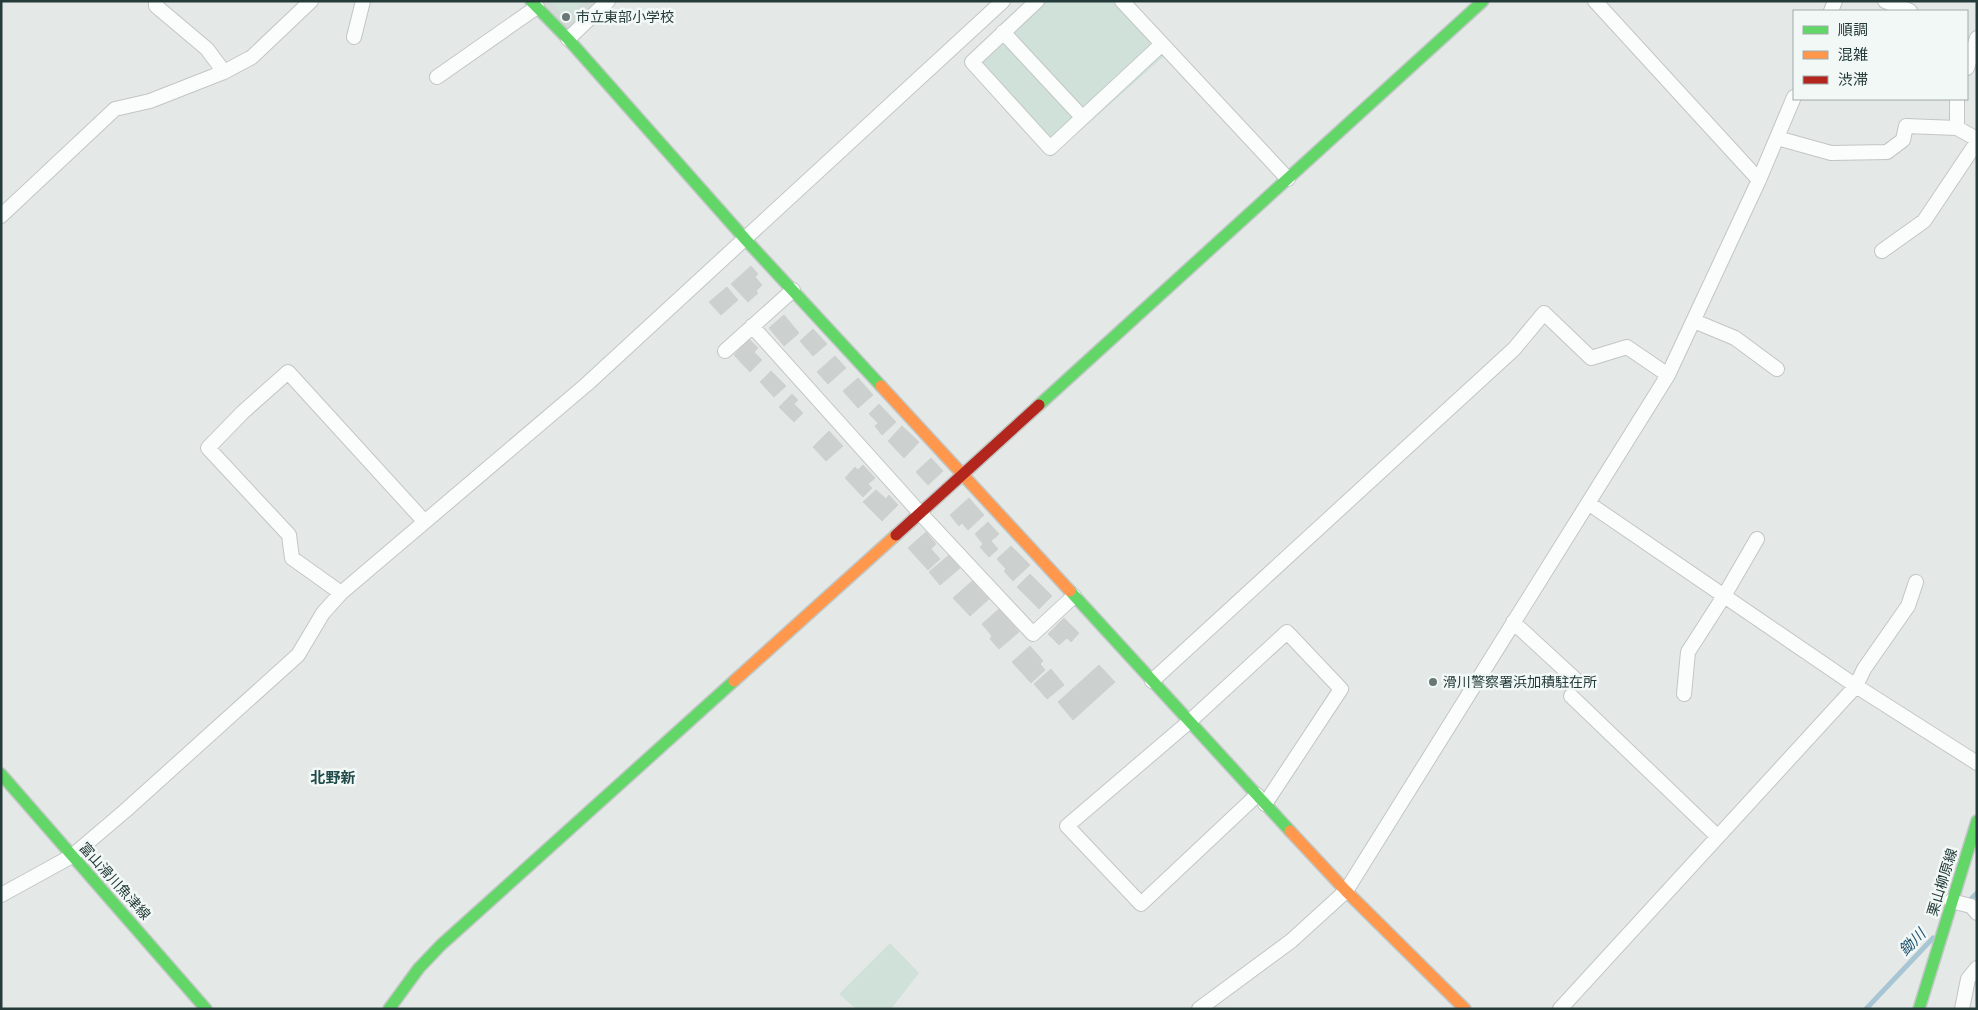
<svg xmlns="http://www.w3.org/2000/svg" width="1978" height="1010" font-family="'Archivo Narrow','Noto Sans JP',sans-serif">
<rect width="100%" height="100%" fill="#e4e9e8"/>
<path fill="#d3dad8" d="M536,1h63l-34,31z"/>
<path fill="#cfe1d8" d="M549,1h36l-19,18z
M1031,1h82l51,55 -113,101 -85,-94z
M890,943l29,30 -28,36h-35l-17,-15z"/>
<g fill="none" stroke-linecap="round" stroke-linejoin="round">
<path stroke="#a8c5d4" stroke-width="5" d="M1967,903l10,-10
M1866,1009l67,-71"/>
</g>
<path fill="#ccd0cf" stroke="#cdd2d1" d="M751,266l7,8 -3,3 7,8 -6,6 2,2 -10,9 -17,-18z
M727,287l11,13 -17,15 -12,-13z
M784,315l15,18 -15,13 -15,-18z
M813,329l14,15 -14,12 -13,-15z
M749,339l9,9 -4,4 8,8 -12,12 -16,-17z
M835,356l11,12 -18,16 -11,-12z
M771,371l15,15 -12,11 -14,-15z
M858,378l15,17 -15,13 -15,-17z
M792,394l6,6 -4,4 9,9 -9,9 -15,-15z
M879,404l17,18 -14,13 -7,-9 3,-3 -9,-9z
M902,426l17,16 -15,16 -16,-17z
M829,431l14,15 -17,15 -13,-14z
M931,458l12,13 -15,14 -12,-13z
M863,465l12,13 -7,6 4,4 -9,9 -18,-19 10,-11 3,3z
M876,490l10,9 3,-4 9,10 -16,16 -19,-19z
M969,498l15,17 -16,15 -6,-7 -3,3 -9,-11z
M988,522l11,12 -8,7 7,8 -9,8 -9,-10 3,-3 -8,-10z
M926,532l10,12 -5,5 9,10 -12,11 -20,-22z
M1011,546l19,19 -17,16 -9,-10 2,-2 -9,-10z
M949,555l11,13 -20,17 -11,-13z
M1030,574l22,22 -13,13 -22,-22z
M972,581l17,18 -19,17 -17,-18z
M999,609l20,23 -20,17 -9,-10 2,-3 -10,-12z
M1064,618l15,15 -8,9 -4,-4 -8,7 -11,-11z
M1030,646l13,15 -3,3 5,6 -14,13 -19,-21z
M1099,665l16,17 -42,38 -15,-18z
M1051,669l13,16 -17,14 -13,-15z"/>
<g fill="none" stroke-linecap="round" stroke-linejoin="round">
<defs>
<path id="street" d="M156,1v5l51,43 17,23
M1037,1l-65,61 78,86 112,-104
M1122,1l166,178
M1595,1l164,179
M1885,1l25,10
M1831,11l4,-10
M1003,32l79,85
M354,37l9,-36
M568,39l40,-38
M1967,68l10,-30
M437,77l100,-70
M1957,128v-29
M1777,138l54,15 56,-1 16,-12 3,-14 51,2 20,11
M1,216l114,-107 35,-8 74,-29 28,-15 59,-56
M1882,251l42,-30 53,-79
M1694,321l41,17 42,31
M752,326l168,187 113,121 41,-38
M725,351l68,-61
M1588,503l268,183 121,77
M341,593l-49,-35 -3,-23 -81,-87 35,-36 45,-40 136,149
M1513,622l63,58
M1152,681l362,-332 30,-36 47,45 36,-11 41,28
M1684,694l4,-42 36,-56 33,-57
M1571,696l146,140
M1257,795l-116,109 -74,-78 123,-105 97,-89 54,57 -76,115
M1,895l71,-39 54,-46 172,-155 25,-42 18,-20 246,-209 416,-383
M1951,901l20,5 6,7
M1199,1009l92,-68 55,-50 322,-516 91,-195 35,-83
M1560,1009l296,-323 8,-17 44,-63 8,-24
M1962,1009l6,-30 9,-11"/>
<path id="fast" d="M531,1l37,38 178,201 135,146
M1039,405l444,-404
M1070,591l220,240
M1,774l205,235
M389,1009l30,-41 22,-23 293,-264
M1919,1009l58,-188"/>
<path id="slow" d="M881,386l189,205
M734,681l162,-146
M1290,831l56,60 119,118"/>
<path id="jam" d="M896,535l143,-130"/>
</defs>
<use href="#street" stroke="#c1c6c5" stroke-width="16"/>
<use href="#fast" stroke="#c0c7c5" stroke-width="14"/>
<use href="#slow" stroke="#c0c7c5" stroke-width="14"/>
<use href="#jam" stroke="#c0c7c5" stroke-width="14"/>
<use href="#street" stroke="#fbfcfc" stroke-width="14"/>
<use href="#fast" stroke="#63d668" stroke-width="11"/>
<use href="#slow" stroke="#ff974d" stroke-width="11"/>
<use href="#jam" stroke="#b3261e" stroke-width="11"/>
</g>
<g fill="#677876" stroke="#f2f8f6" stroke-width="2">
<circle cx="566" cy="17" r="5"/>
<circle cx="1433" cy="682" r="5"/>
</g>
<g text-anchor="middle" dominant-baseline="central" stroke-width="5" stroke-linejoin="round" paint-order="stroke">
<g font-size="14" fill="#243b39" stroke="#f2f8f6" text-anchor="start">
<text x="576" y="17">市立東部小学校</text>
<text x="1443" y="682">滑川警察署浜加積駐在所</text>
</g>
<g font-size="14" fill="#243b39" stroke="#f2f8f6">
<text transform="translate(115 881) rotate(48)">富山滑川魚津線</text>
<text transform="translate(1942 882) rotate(-73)">栗山柳原線</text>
</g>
<g font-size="15" font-weight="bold" fill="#214b4a" stroke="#f2f8f6">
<text x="333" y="777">北野新</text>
</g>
<g font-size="15" font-style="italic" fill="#225472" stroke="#f2f8f6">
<text transform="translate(1912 942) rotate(-46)">鋤川</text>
</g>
</g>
<rect width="1978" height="1010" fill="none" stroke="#243b39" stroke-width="5"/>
<rect x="1793" y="10" width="175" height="90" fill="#f2f8f6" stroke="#a0acaa"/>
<rect x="1803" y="26" width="25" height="8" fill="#63d668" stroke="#a0acaa"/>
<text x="1838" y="35" font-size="15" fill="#243b39">順調</text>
<rect x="1803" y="51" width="25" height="8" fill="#ff974d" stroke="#a0acaa"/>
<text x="1838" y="60" font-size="15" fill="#243b39">混雑</text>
<rect x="1803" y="76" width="25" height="8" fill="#b3261e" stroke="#a0acaa"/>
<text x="1838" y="85" font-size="15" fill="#243b39">渋滞</text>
</svg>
